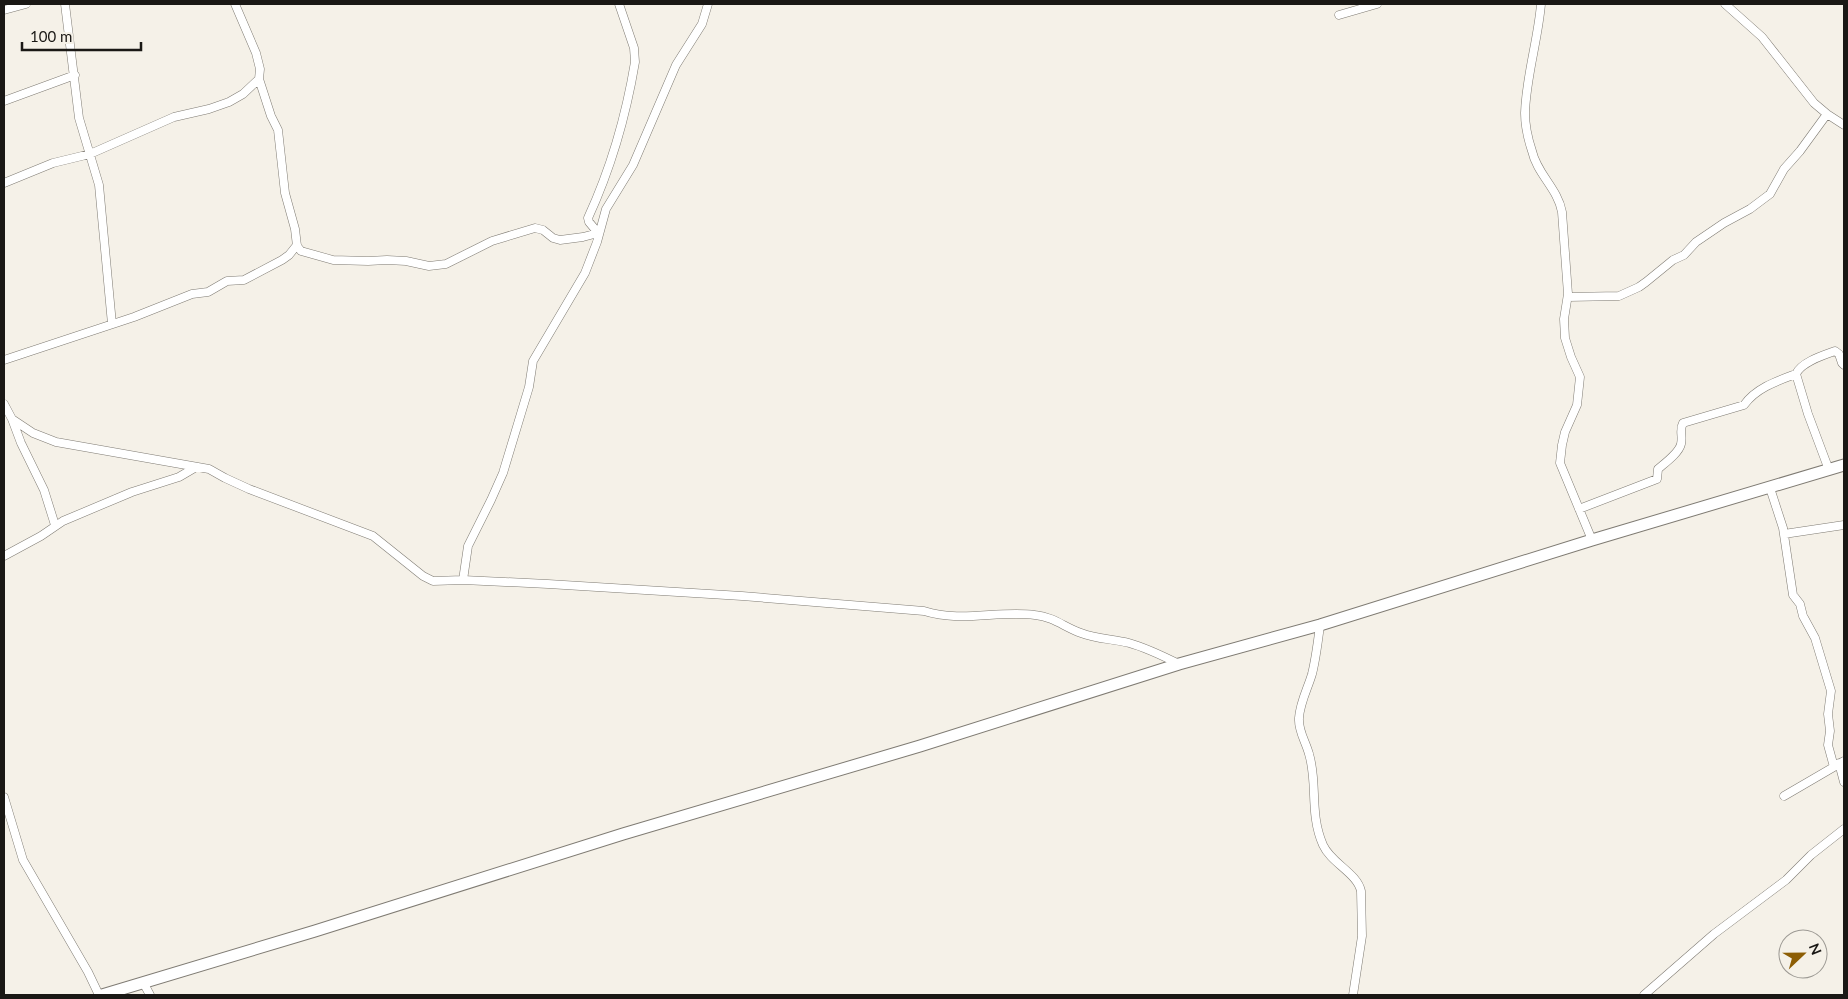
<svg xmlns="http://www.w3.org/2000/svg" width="1848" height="999" font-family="Lato,sans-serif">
<rect width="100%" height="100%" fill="#f5f1e8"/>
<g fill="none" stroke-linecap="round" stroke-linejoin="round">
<defs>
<path id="minor" d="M65,4l14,114 20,67 13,139
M235,4l21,49 4,16 -1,10 12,37 7,14 7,63 10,36 2,17 4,5 32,9 35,1 19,-1 19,1 23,5 17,-2 46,-23 43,-13 8,2 10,8 7,2 23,-3 15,-4
M1541,4c-3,36 -15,73 -16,109 0,13 3,26 7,38 5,23 26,38 30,61l6,82 -4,25 1,19 6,19 9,20 -3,28 -12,27 -3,13 -2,18 32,77
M1725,4l37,33 52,66 13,11 17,11
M4,10l22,-6
M1339,15l38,-11
M4,101l71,-26
M4,183l49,-20 37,-9 84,-37 35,-8 20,-7 14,-8 16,-15
M599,234l-10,-12 -1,-4c23,-50 38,-102 47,-156l-1,-14 -15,-44
M1568,297l51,-1 20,-9 7,-5 27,-22 11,-5 12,-13 28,-19 26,-14 20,-15 14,-25 16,-18 27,-37
M4,360l130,-43 58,-23 16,-2 19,-11 17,-1 38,-20 7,-5 8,-10
M4,404l8,15 21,14 23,9 153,27 16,9 24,11 124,47 50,40 10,5 30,-1 85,4 194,12 182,15c38,12 74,-1 111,4 19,2 29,12 46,18 15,6 33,6 48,10 18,5 34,13 50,21
M12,419l9,24 23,47 11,35
M1829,470l-21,-56 -12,-40c5,-12 28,-19 39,-23l4,3 3,9 2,2
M1770,488l13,40 10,67 7,9 3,12 12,22 16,53 -3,23 2,17 -2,14 6,22
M1579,509l78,-30 1,-10c7,-6 21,-16 23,-25 2,-8 -2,-14 2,-21l61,-18c12,-17 33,-24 52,-31
M1784,534l60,-9
M4,556l37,-20 22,-15 69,-29 47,-15 17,-10
M463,580l5,-34 23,-46 12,-27 26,-86 4,-26 52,-88 12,-31 9,-33 27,-44 43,-100 26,-41 6,-20
M1320,625c-2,16 -4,33 -8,49 -4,14 -12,28 -13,44 -1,13 7,24 10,36 9,29 0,59 14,91 8,18 34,28 38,46l1,45 -9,59
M1839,763l5,19
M1784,796l60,-35
M4,797l19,63 65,112 11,23
M143,982l7,13
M1644,995l70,-61 72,-54 25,-25 33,-26"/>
<path id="secondary" d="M102,995l213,-64 308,-97 297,-88 259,-82 141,-39 272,-85 252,-75"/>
</defs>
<use href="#minor" stroke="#7f7b73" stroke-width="9"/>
<use href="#secondary" stroke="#7f7b73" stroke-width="13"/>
<use href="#minor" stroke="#fff" stroke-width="8"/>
<use href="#secondary" stroke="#fff" stroke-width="11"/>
</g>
<rect width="1848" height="999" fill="none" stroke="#1a1815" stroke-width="10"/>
<g transform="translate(1803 954) rotate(68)"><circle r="24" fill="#f5f1e8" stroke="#9d9a94"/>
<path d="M0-4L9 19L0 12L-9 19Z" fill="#8d5e05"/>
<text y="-8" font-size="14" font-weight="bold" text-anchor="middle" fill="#1a1815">N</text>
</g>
<path d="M22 42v8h119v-8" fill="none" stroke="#1a1815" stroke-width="2.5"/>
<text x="30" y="42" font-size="15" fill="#1a1815" stroke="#f5f1e8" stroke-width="4" paint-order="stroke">100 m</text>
</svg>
